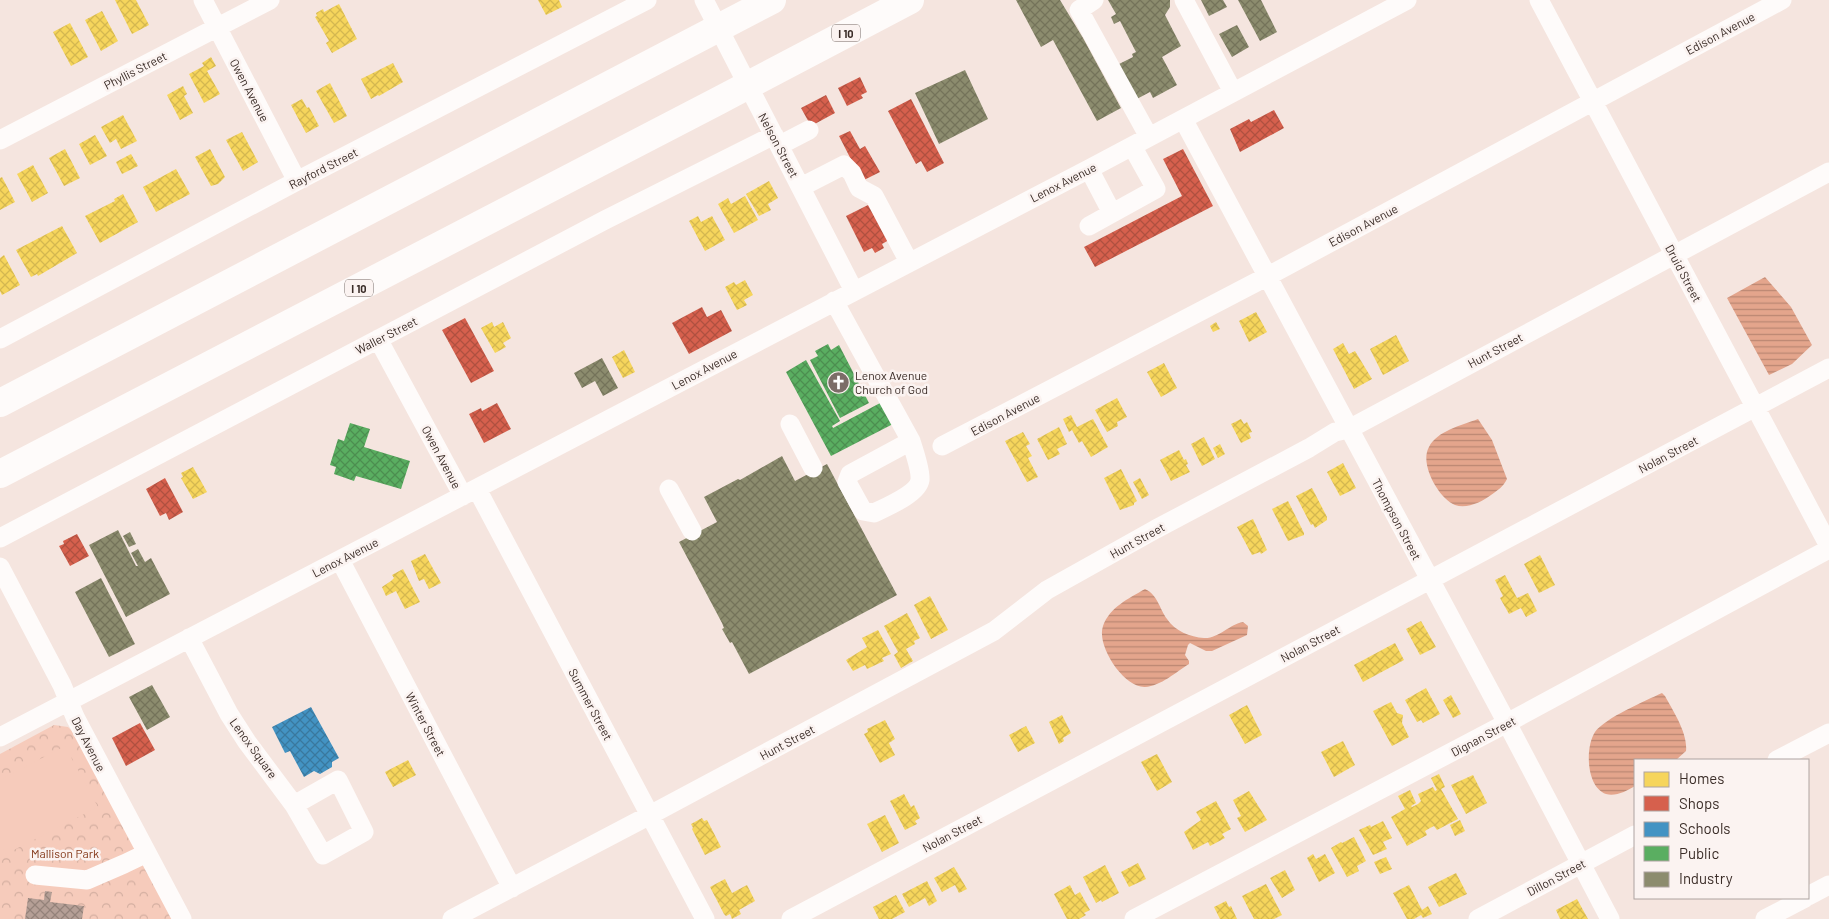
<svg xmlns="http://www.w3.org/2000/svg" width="1829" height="919" font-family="Barlow,sans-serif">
<defs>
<pattern id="park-crowns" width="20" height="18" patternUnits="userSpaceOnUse" patternTransform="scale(1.25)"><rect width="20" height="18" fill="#f6cbbb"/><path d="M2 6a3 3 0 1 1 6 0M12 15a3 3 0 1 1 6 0" fill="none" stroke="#d4afa1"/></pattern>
<pattern id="water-rules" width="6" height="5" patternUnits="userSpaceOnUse" patternTransform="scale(1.25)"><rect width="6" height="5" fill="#e4a58c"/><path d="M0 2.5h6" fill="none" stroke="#ba8772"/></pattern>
<pattern id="homes-cross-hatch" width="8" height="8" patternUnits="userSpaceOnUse" patternTransform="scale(1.25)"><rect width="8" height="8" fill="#f6d55c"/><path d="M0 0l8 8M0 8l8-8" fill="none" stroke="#d4b750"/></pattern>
<pattern id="shops-cross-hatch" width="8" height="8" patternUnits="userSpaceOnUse" patternTransform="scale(1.25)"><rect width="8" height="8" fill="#d6604d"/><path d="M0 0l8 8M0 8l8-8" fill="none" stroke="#af5040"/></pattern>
<pattern id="schools-cross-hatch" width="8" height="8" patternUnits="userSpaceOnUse" patternTransform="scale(1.25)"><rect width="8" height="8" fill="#4393c3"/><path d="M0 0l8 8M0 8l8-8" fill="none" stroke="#39789e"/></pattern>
<pattern id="public-cross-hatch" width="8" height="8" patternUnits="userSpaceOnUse" patternTransform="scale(1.25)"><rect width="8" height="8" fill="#5aae61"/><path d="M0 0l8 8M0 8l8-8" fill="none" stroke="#4c8e50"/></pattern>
<pattern id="industry-cross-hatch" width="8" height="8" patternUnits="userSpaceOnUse" patternTransform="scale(1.25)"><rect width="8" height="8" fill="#8c8c6e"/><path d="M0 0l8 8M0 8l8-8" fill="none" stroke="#74735a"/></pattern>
<pattern id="building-cross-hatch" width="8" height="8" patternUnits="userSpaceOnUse" patternTransform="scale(1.25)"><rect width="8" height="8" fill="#b59f96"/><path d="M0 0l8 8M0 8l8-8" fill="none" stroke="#94827a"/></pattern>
</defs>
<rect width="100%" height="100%" fill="#f5e5df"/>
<path fill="url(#park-crowns)" d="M54,725l14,2 6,6 99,186h-173v-165z"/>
<path fill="#f6cbbb" d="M65,746l33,61 -92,47 -6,-11v-63z"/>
<path fill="url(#water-rules)" d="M1765,277l26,30 21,38 -20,19 -23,11 -42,-77z
M1478,419l14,21 15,39c-4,8 -9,11 -16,16 -9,7 -24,14 -36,10 -16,-6 -36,-41 -26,-58 8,-16 33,-22 49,-28z
M1145,589c13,6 14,19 22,30 8,12 23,18 37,19 14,1 26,-14 39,-16l5,4 -1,9 -35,16h-6l-16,-8 -2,2 -3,10 4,6v3c-13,8 -28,22 -44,23 -21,1 -49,-41 -42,-61 7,-19 25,-27 42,-37z
M1662,693l3,3c8,15 23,37 21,55l-10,9h-41v26c-8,5 -20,11 -29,8 -20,-7 -21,-47 -11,-62 10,-14 50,-31 67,-39z"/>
<path fill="url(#homes-cross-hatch)" d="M115,0h21l13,25 -17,9z
M538,0h21l3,7 -16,8z
M339,4l18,35 -25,14 -6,-10 3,-2 -14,-24 2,-1 -1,-3 7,-4 1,3z
M102,11l16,30 -17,10 -16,-31z
M70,23l18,34 -17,9 -18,-34z
M211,57l5,9 -9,5 13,23 -16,9 -15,-29 15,-8 -2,-3z
M393,63l10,19 -24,14 -1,-1 -7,4 -10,-20z
M330,83l17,33 -13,7 -18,-32z
M183,86l4,8 -3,2 9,17 -13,7 -13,-25z
M302,99l5,9 2,-1 10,19 -13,7 -15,-28z
M123,115l14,26 -16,8 -5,-10 -6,4 -9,-16z
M242,132l16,30 -15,9 -17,-31z
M95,135l12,21 -17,9 -11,-21z
M65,149l15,29 -16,8 -15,-28z
M210,149l15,28 -7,7 -7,2 -16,-29z
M131,154l7,12 -16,8 -6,-12z
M33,165l15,28 -16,9 -15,-28z
M176,169l14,25 -34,18 -13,-25z
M2,177l13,25 -15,8v-32z
M769,181l9,17 -10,6 3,6 -12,6 -13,-22z
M123,194l15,28 -38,21 -15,-27 30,-15 -1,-2z
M745,196l13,24 -24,13 -16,-29 10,-6 3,6z
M698,216l3,6 11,-6 13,24 -20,11 -16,-30z
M62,226l15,27 -39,23 -1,-2 -6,3 -15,-27z
M4,255l16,30 -18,10 -2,-4v-33z
M745,280l8,15 -9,5 3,5 -10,5 -12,-23 9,-5 2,3z
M1256,312l11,20 -18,10 -10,-21z
M492,322l2,5 9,-5 8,16 -8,5 3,4 -11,6 -14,-25z
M1216,322l4,7 -7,3 -3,-6z
M1396,335l13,26 -26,14 -13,-26z
M1343,343l6,11 6,-3 17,28 -18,10 -21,-40z
M624,350l11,22 -12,6 -11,-21z
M1164,363l13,25 -16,9 -14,-25z
M1117,398l10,19 -10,5 1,4 -11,6 -12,-22z
M1071,415l6,12 16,-8 15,28 -17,10 -9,-16 -3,2 -7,-13 -3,2 -6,-13z
M1241,419l3,5 3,-2 5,10 -3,1 2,5 -10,5 -10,-19z
M1059,427l8,17 -10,5 3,5 -12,6 -11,-21z
M1023,432l7,12 -4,2 6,10 -4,2 10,19 -11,5 -22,-41z
M1204,437l11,22 -13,7 -11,-22z
M1220,444l5,10 -7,4 -5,-10z
M1179,450l5,10 2,-1 2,5 -2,1 4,7 -19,9 -11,-21z
M1343,463l13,25 -16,8 -13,-24z
M193,467l14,25 -14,7 -12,-21 2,-1 -2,-4z
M1121,469l16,32 -3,2v2l-14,5 -16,-32z
M1140,478l9,17 -7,4 -9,-17z
M1312,488l15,29v3l-12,8 -2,-4 -2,1 -15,-29z
M1288,501l16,32v2l-16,6 -16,-32z
M1253,519l14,31 -6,4 -1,-2 -8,3 -15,-28z
M425,554l16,29 -12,6 -5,-10 -5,2 -8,-20z
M1540,555l15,30 -16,8 -15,-29z
M403,569l17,33 -15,7 -9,-18 -10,5 -4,-9 9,-6 3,-3 -2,-3z
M1505,575l12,23 11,-5 9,18 -11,6 -5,-9 -12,6 -9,-16 3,-2 -8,-16z
M930,596l18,34 -17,9 -17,-34z
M907,613l13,25 -6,3 1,3 -9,5 7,12 -12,7 -7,-13 4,-3 -14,-26z
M1421,621l15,26 -16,8 -14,-26z
M878,630l13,24 -9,4 2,3 -17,8 -2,-4 -12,6 -7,-11 21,-13 -5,-9z
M1395,643l9,17 -41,22 -9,-17z
M1426,688l14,26 -17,9 -2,-3 -4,2 -12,-22z
M1451,695l10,19 -8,4 -10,-18z
M1391,702l6,11 6,2 -1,8 7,14 -17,9 -19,-35z
M1247,705l15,30 -17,9 -16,-29z
M1062,715l9,18 -8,5 1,3 -5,3 -10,-22z
M885,720l10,19 -6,4 6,12 -15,8 -16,-29 4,-2 -1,-3z
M1026,726l9,17 -17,9 -9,-17z
M1343,741l12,24 -21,12 -13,-25z
M1157,754l15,28 -15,9 -16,-29z
M408,760l8,15 -23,12 -8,-15z
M1439,774l6,13 -4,2 17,30 -21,11 -3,-4 -4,2 -5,3 2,4 -20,11 -16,-29 14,-8 -7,-13 12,-6 6,13 -5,3 1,1 6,-3 3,-3 -3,-7 15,-7 2,4 2,-1 -6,-12z
M1473,775l14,28 -21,11 -15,-29z
M1249,791l18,29 -22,12 -8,-14 4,-2 -8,-16z
M904,794l7,13 3,-2 6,13 -5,3 2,3 -12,6 -15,-29z
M1216,801l15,28 -9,5 3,4 -15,8 -2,-4 -15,8 -9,-18 17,-12 -5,-8z
M885,815l14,28 -17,9 -15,-28z
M702,818l2,3 3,-1 14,27 -16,8 -13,-26 1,-1 -2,-4z
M1460,820l5,11 -10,5 -5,-11z
M1383,821l9,17 -9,4 4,7 -14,6 -14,-25 11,-5 1,2z
M1354,837l12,24 -9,5 2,5 -12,6 -16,-29 10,-6 1,1z
M1313,854l3,5 9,-5 10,19 -16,9 -12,-24z
M1386,857l6,12 -12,5 -6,-12z
M1138,863l8,16 -17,8 -8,-15z
M1105,865l14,28 -17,9 -1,-2 -5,3 -13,-26z
M954,867l13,22 -8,4 -4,-8 -13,7 -8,-14z
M1285,870l10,20 -13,8 -12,-20z
M1456,873l11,21 -28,13 -11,-20z
M725,879l7,14 15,-8 8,16 -16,9 2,4 -9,5 -2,-5 -4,2 -2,-2 -14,-27z
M927,881l10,20 -8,5 -4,-8 -16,9 -7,-13z
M1266,884l16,31 -8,4h-20l-12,-23z
M1070,885l5,10 5,-3 10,18 -6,3 2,2 -7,4h-12l-13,-25z
M1409,885l13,25 6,-4 4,8 -9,4 -2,-3 -7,4h-7l-14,-26z
M896,895l9,17 -13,7h-13l-6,-12z
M1577,899l11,20h-28l-4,-9z
M1226,901l3,6 2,-1 6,13h-17l-6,-12z"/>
<path fill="url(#shops-cross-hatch)" d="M860,77l7,15 -6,3 2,3 -16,8 -9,-18z
M826,95l9,18 -24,13 -10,-18z
M911,99l33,64 -17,9 -6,-11 -5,3 -28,-53z
M1274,110l10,18 -44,24 -10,-23 19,-10 2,3z
M850,131l10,18 5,-3 15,26 -18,9 -23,-45z
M1183,149l30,57 -118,61 -11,-20 98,-51 -19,-37z
M870,204l19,36 -7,4 2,4 -9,5 -3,-5 -8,4 -18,-36z
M702,307l5,10 14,-7 11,21 -43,23 -17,-31z
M465,318l29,53 -23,12 -29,-53z
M497,403l14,26 -27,14 -15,-29 12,-6 1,3z
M165,478l18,34 -14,8 -3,-7 -6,3 -14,-27z
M77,534l12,22 -19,10 -11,-20 5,-2 -1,-3z
M140,723l15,27 -29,16 -14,-28z"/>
<path fill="url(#schools-cross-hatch)" d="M311,707l28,51 -7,4v5l-12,7 -6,-3 -10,6 -14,-26 -5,2 -13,-26z"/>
<path fill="url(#public-cross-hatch)" d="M828,344l3,6 8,-5 30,58 -29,15 -30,-58 8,-4 -3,-5z
M806,360l34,61 -8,5 1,2 49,-26 11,22 -62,32 -45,-84z
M350,423l20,6 -6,18 46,14 -9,28 -45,-13 -2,5 -20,-7 2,-7 -6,-2 8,-26 6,2z"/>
<path fill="url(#industry-cross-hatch)" d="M1016,0h44l23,38 38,70 -24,13 -44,-81 -12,7z
M1108,0h62v7l-5,8 16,31 -19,11 15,28 -24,13 -3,-6 -17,9 -14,-37 14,-7 -1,-3 4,-2 -16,-31 -6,3 -3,-7 5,-3z
M1201,0h22l4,7 -18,9z
M1238,0h23l16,32 -17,9z
M1237,25l12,22 -17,10 -13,-23z
M965,70l23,49 -49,25 -24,-51z
M602,358l16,30 -15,8 -8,-15 -13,7 -8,-15z
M782,456l13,25 32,-17 70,131 -148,79 -17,-32 -2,1 -8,-14 2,-1 -2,-5 -43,-81 38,-20 -13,-25 34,-18 2,1z
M118,530l18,36h2l-7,-13 7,-4 7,13 6,-4 19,36 -44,23 -37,-72z
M130,532l6,12 -7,3 -6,-11z
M101,578l34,66 -26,13 -34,-65z
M152,685l18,32 -23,13 -18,-33z"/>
<path fill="url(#building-cross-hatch)" d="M45,891l7,1 -2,10 34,4 -2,13h-57l3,-21 16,2z"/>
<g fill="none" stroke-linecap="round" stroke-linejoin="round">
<path stroke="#fefbfa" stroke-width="19" d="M203,0l94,181
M704,0l150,291
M1094,0l-15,10 70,127
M1184,0l49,92
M1539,0l290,546
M1183,119l324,604 103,196
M0,140l270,-140
M780,145l29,-15
M1089,169l23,44
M801,187l43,-22 8,8 7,15 15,8 35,66
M1089,226l67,-37 -24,-43
M834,301l77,140c3,10 10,29 9,39 -2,14 -34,27 -46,33l-11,-2 -16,-29 3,-8 61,-33
M0,339l297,-158 350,-181
M378,339l85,157
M790,424l23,44
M942,446l326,-170 514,-276
M477,489l228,430
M669,489l23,42
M0,538l605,-318 169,-85
M340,560l172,328
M0,567l62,118 13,32 107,202
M189,638l40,76 18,28 47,63 29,50 41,-23 -26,-52 -44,25
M0,737l1089,-568 318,-169
M1777,760l52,-27
M35,875l52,5 37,-16 23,-11
M1808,896l21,-11
M452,919l198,-104 344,-184 53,-41 109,-61 153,-81 26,-16 14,-3 480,-257
M791,919l1038,-551
M1134,919l373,-196 322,-174
M1478,919l157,-84
M1765,919l40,-21"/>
<path stroke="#fefbfa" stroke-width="28" d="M0,403l772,-403
M0,474l718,-373 192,-101"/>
</g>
<defs>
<symbol id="church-disc" viewBox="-11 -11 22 22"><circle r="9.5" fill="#7c6d68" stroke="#fbf3f1"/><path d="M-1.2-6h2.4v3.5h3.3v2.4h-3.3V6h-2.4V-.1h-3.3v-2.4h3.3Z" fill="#fff"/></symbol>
</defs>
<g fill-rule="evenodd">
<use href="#church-disc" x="826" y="370" width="25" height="25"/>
</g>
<g text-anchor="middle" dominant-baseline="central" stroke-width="5" stroke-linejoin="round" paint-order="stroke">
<g fill="#fbf3f1" stroke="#756864" stroke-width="1">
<rect x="832" y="24.5" width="28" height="17" rx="4"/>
<rect x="345" y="279.5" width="28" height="17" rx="4"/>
</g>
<g font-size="11" font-weight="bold" fill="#3b2d28">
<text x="846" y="33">I 10</text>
<text x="359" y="288">I 10</text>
</g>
<g font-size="12" fill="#3b2d28" stroke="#fbf3f1">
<text transform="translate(1720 33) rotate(-28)">Edison Avenue</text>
<text transform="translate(135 70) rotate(-27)">Phyllis Street</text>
<text transform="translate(250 90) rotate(62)">Owen Avenue</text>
<text transform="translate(779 145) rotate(62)">Nelson Street</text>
<text transform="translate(323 168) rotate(-27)">Rayford Street</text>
<text transform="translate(1063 182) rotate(-27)">Lenox Avenue</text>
<text transform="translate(1363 225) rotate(-28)">Edison Avenue</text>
<text transform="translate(1684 273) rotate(62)">Druid Street</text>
<text transform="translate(386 335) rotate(-27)">Waller Street</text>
<text transform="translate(1495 350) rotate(-28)">Hunt Street</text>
<text transform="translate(704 369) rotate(-28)">Lenox Avenue</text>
<text transform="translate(1005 414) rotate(-28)">Edison Avenue</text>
<text transform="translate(1668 454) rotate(-28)">Nolan Street</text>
<text transform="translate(442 457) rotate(62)">Owen Avenue</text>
<text transform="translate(1397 519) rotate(62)">Thompson Street</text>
<text transform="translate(1137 540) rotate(-29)">Hunt Street</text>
<text transform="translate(345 557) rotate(-27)">Lenox Avenue</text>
<text transform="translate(1310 643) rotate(-28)">Nolan Street</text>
<text transform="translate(591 704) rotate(62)">Summer Street</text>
<text transform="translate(426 724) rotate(62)">Winter Street</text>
<text transform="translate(1483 736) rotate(-28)">Dignan Street</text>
<text transform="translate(787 742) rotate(-28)">Hunt Street</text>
<text transform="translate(89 744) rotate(63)">Day Avenue</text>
<text transform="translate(254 748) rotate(54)">Lenox Square</text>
<text transform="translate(952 833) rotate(-28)">Nolan Street</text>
<text transform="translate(1556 877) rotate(-28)">Dillon Street</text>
</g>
<g font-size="12" fill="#3b2d28" stroke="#fbf3f1" text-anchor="start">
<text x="855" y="375">Lenox Avenue<tspan x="855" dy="14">Church of God</tspan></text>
</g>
<g font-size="12" fill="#823515" stroke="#fbf3f1">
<text x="65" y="853">Mallison Park</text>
</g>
</g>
<rect x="1634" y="759" width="175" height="140" fill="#fbf3f1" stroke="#aea4a1"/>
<rect x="1644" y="772" width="25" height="15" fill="#f6d55c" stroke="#aea4a1"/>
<text x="1679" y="784" font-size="15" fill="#3b2d28">Homes</text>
<rect x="1644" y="796" width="25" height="15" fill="#d6604d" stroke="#aea4a1"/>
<text x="1679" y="809" font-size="15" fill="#3b2d28">Shops</text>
<rect x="1644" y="822" width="25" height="15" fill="#4393c3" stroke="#aea4a1"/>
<text x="1679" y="834" font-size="15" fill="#3b2d28">Schools</text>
<rect x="1644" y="846" width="25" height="15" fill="#5aae61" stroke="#aea4a1"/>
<text x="1679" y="859" font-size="15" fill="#3b2d28">Public</text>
<rect x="1644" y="872" width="25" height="15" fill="#8c8c6e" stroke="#aea4a1"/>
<text x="1679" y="884" font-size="15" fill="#3b2d28">Industry</text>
</svg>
